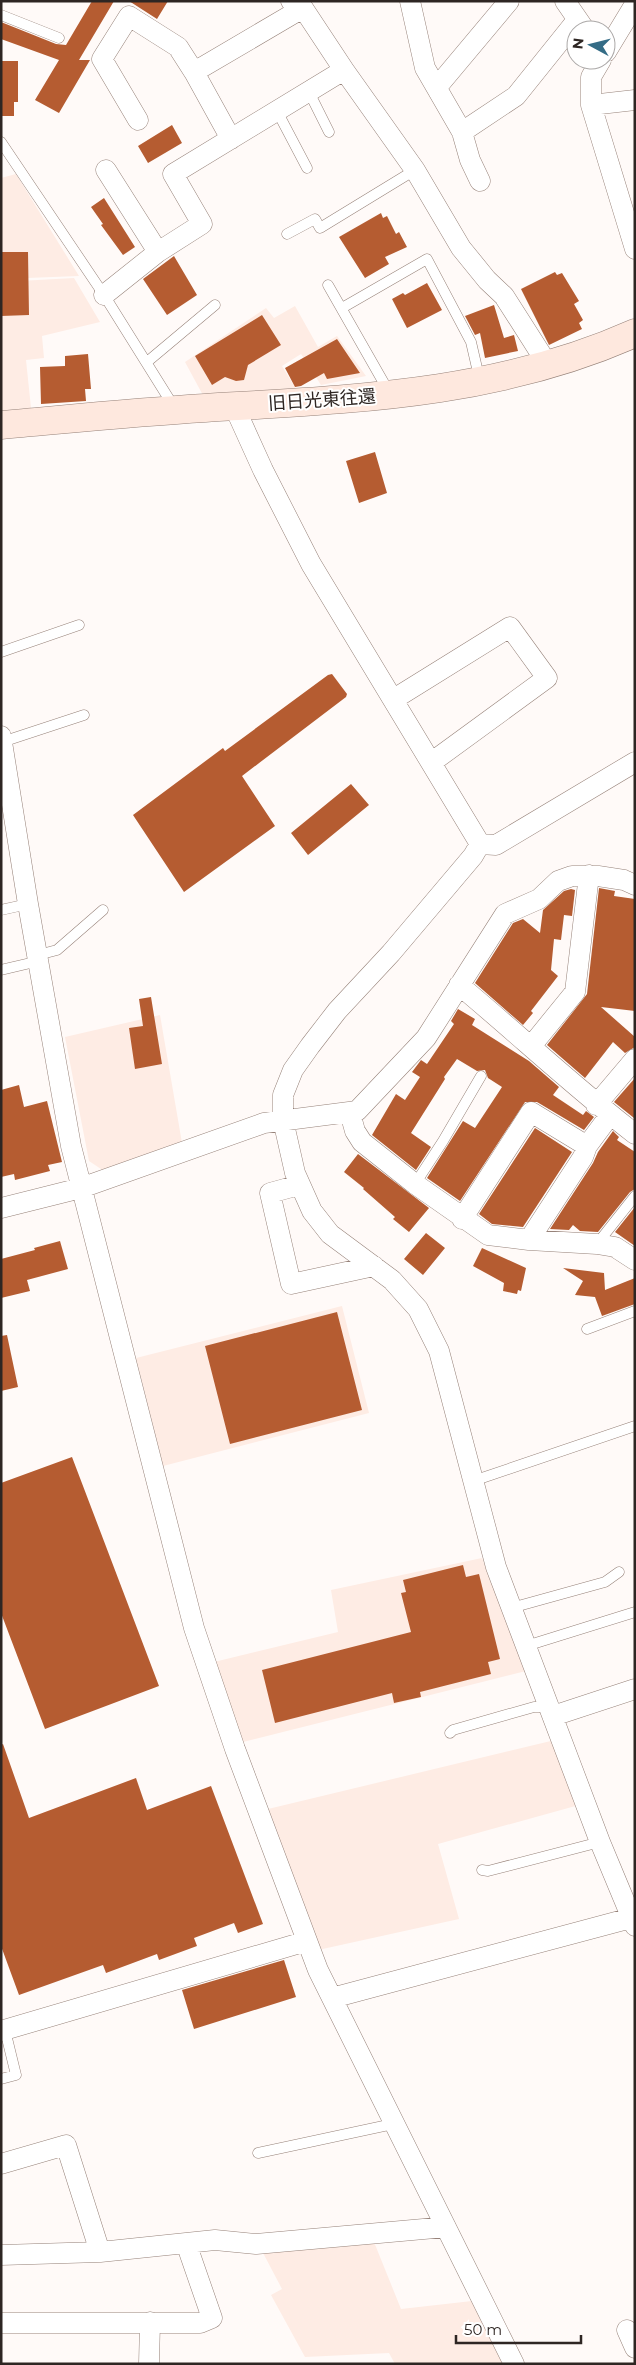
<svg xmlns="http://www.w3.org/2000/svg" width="636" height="2365" font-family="Montserrat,'Noto Sans JP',sans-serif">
<rect width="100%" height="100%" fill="#fffaf8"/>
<path fill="#feece4" d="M16,174l63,102 -78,3v-101z
M74,278l26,44 -58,14 2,22 -18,2 5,48 -30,3v-129z
M295,306l23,41 19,-11 29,40 -45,9 -20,-31 -19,12 14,23 -91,10 -20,-37 81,-54 8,10z
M160,1015l22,128 -78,28 -15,-10 -24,-124z
M342,1306l27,107 -206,53 -27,-108z
M482,1558l44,113 -283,71 -29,-80 124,-30 -7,-42z
M555,1740l24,65 -141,39 21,75 -141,31 -50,-141z
M374,2242l27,67 71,-8 32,63h-109l-6,-11 -84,4 -34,-62 11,-6 -20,-38z"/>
<path fill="#b55c31" d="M92,1h22l-35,59h11l-31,53 -24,-13 24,-40 -58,-21v-17l55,22 10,1z
M129,1h39l-11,18z
M1,61h17v41h-4v14h-13z
M172,125l10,18 -34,20 -10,-17z
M104,198l31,49 -12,8 -22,-30 2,-1 -12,-17z
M381,213l2,5 4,-2 9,18 3,-2 8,15 -22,10 4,7 -24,14 -26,-41z
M1,252h27l1,63 -28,1z
M174,256l23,39 -30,20 -24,-36z
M555,272l2,3 5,-2 17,28 -5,3 9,16 -4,3 3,6 -33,16 -28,-56z
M427,283l15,27 -35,18 -15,-29 11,-6 2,2z
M494,305l10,33 10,-3 4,16 -33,7 -5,-25 -5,2 -10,-19z
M262,315l19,30 -33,20 -4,15 -8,1 -11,-4 -13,8 -17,-29z
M337,339l23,34 -33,6 -3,-6 -23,13 -6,1 -10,-19z
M88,354l3,35h-6l1,12 -45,3 -1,-37 25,-1v-10z
M375,452l12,41 -28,10 -13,-42z
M332,674l15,20 -1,3 -104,79 33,50 -91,66 -51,-77 90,-67 2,3 103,-76z
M351,784l18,21 -61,50 -17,-22z
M599,888l16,3 -1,5 21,3v112l-34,-4 34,30v10l-10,6 -12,-11 -28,36 -38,-33 40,-51z
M571,889l4,1 -3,26 -8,-1 -3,25 -7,-1 -3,31 7,6 -27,35 2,2 -10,12 -48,-42 38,-60 10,-4 17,14 3,-23 21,-19z
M151,997l11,67 -27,5 -6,-41 14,-2 -4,-27z
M458,1009l17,10 -3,6 57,36 30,26 -6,8 30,20 3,-4 8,6 -10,13 -47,-28h-12l-65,99 -33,-23 36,-57 12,7 27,-41 -14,-9 -3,-8 -8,1 -20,-12 -13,18 1,2 -34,54 20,14 -15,23 -44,-35 24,-41 9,6 15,-23 -8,-5 9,-12 6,4 27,-40 -3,-3z
M635,1078v40h-1l-20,-16z
M19,1085l5,22 23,-6 15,61 -14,3 2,6 -35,9 -1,-6 -13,3v-87z
M535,1128l37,24 -49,75 -31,-3 -13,-10z
M613,1131l6,6 -2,3 18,12v37l-5,3 -32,40 -18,-1 -7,-6 -4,5 -19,-1 43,-66 5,-11z
M358,1154l71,54 -20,24 -16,-13 2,-2 -32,-28 1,-1 -20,-16z
M635,1207v39l-20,-14z
M426,1233l19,15 -22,27 -19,-16z
M60,1241l8,28 -41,11 3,11 -29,7v-39l34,-9 -1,-2z
M482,1248l44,20 -5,23 -3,-1 -1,4 -14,-3 1,-8 -31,-17z
M563,1268l41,5 1,17 30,-12v26l-33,12 -7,-19 -20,-2 8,-14z
M337,1312l25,98 -132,34 -25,-98z
M7,1335l11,52 -17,4v-55z
M72,1457l87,229 -114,43 -44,-116v-130z
M463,1565l3,12 13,-3 21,85 -12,3 3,12 -71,18 1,5 -27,6 -2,-10 -117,30 -13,-53 149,-38 -10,-39 5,-1 -3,-12z
M3,1744l26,74 107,-40 11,32 64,-24 52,138 -25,9 -4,-10 -40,15 3,8 -38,14 -2,-6 -51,19 -3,-8 -84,30 -18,-49v-201z
M284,1960l12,37 -102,32 -12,-39z"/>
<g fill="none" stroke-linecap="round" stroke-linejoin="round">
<defs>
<path id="lane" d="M1,15l58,23
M309,92l20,40
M277,111l30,57
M1,142l103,153 70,112
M287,234l28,-15 5,9 95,-58
M328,285l61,107
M342,308l85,-49 44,83 9,39
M147,362l68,-57
M1,652l78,-27
M2,742l82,-27
M1,910l27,-6
M38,955l19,-5 46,-40
M1,970l38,-9
M415,1184l28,-43 38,-65
M597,1244l38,-48
M587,1329l48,-18
M473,1481l162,-55
M511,1608l94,-26 14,-10
M526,1646l109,-34
M450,1733l3,-3 81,-23h15
M482,1870l6,1 112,-29
M1,2079l15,-4 -11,-45
M258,2153l135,-29"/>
<path id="street" d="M291,1l12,7 41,62 71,100 46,78 26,32 17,16 44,69
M410,1l15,67 37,64 8,28 10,21
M565,1l20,29
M606,52l29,-48
M601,60l-10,17v28l44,144
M194,72l109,-64
M437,87l72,-86
M591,105l44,-5
M138,120l-36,-61 27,-43 49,31 16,25 37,67
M462,132l54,-36 61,-76
M106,170l52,82
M104,295l54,-43 44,-28 -29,-50 171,-104
M234,406l29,64 48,94 169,280
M394,699l116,-72 37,51 -115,84
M1,736l27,168 43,242 123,482 41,121 83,221 196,394
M635,762l-139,83 -16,-1 -7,12 -82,97 -54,58 -27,35 -17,24 -10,25v25l12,53 17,38 18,23 62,46 26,29 21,42 57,216 104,275 35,84
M459,985c59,49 115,102 176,149
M532,1045l43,-53 14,-117
M596,1105l39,-46
M350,1113l5,18 7,11 53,42 73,51 41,5 68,4 18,3 20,13
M299,1185l-29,8 21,91 83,-18
M1,1208l80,-20 183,-65 93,-12 69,-73 79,-124 34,-15 19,-18 14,-5h26l26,4 11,5
M462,1219l69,-107 56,34
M529,1240l54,-83 4,-11 23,-31
M553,1716l82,-27
M332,1998l299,-80
M1,2031l306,-90
M1,2164l65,-19 34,107
M1,2255l99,-3 115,-12 41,4 190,-17
M1,2323h199l12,-5 -26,-75
M627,2330l8,18
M149,2364l1,-42"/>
<path id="secondary" d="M1,425c68,-6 136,-13 204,-17 149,-9 291,-13 430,-75"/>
</defs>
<use href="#lane" stroke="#968279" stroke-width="11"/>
<use href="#street" stroke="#968279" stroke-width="21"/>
<use href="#secondary" stroke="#968279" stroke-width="29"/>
<use href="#lane" stroke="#fff" stroke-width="10"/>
<use href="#street" stroke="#fff" stroke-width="20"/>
<use href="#secondary" stroke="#fee8de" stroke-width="28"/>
</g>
<g text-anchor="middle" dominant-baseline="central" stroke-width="4" stroke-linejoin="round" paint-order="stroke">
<g font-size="18" fill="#2e2623" stroke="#fff">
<text transform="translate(322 400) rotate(-4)">旧日光東往還</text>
</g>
</g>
<rect width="636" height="2365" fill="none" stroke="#2e2623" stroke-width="5"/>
<g transform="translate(591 45) rotate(277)"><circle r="24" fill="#ffffff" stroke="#aba8a7"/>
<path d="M0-4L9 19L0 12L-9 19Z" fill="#346c86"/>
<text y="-8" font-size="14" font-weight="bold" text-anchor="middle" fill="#2e2623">N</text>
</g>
<path d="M456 2335v8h125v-8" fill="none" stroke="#2e2623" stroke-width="2.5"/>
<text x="464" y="2335" font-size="15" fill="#2e2623" stroke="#ffffff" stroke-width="4" paint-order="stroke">50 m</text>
</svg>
